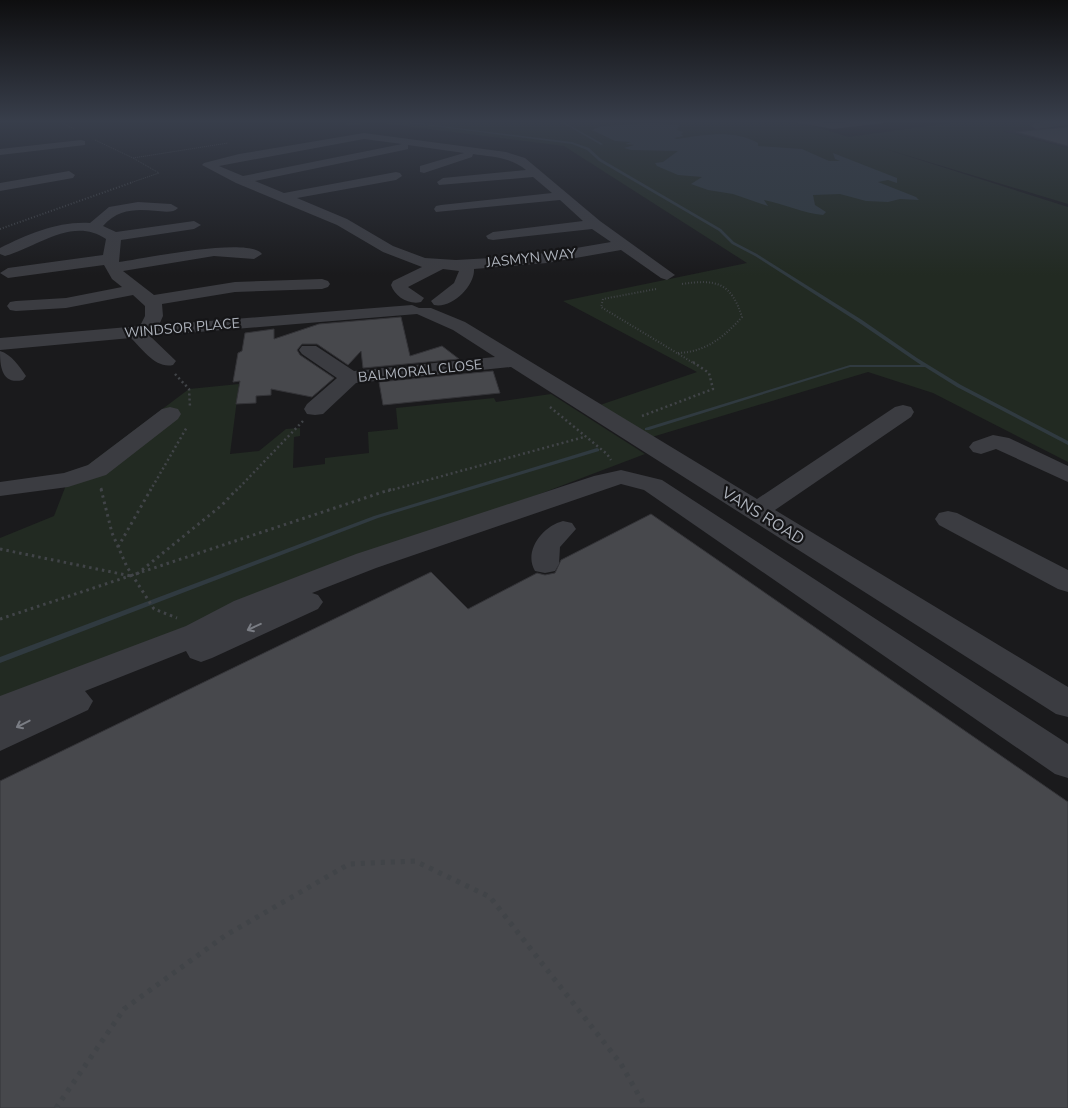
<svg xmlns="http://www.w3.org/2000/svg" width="1068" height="1108" font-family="'Nunito Sans',sans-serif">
<rect width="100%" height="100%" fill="#1a1a1c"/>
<path fill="#262629" d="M942,120h126v28l-103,-27 -12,2z"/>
<path fill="#222a22" d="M334,120h459l56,17 115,-16 -3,-1h42l28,7 -28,4 65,17v56l-192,-58 192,61v255l-135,-69 -65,-21 -216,65 -52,-32 97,-33 -134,-71 184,-38 -183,-117 -191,-24 -24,4z
M239,384l-9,70 29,-3 27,-22 14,-1v8l-6,1 -1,31 32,-4v-6l44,-5 -1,-21 30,-3 -2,-21 98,-10 2,4 55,-8 94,60 -645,245v-161l54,-22 14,-36 121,-91z"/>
<path fill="#303a40" d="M652,123l27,2 -2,5 6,2 -2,2 2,2 -9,2 3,1c26,-4 57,-10 81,4v3l44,3 27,12h11l-5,-2 -2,-6 64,25v5l-9,-3 -10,2 38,15 3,3 -19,-1 -12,3 -22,-1 -26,-7 -27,1 2,10 11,7 -3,3c-20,-2 -39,-11 -59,-15l4,6 -35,-12 -25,-4 -17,-6 11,-7 -24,-2 -21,-9 -2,-3 8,-1 15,-11 -47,-1 -7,-2 10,-3 -9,-1 6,-2 -16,-1 -23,-11 10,-4z"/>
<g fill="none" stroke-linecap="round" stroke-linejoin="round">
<path fill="#303a40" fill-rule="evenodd" d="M387,120h4l181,22 17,6 12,11 120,70 13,13 23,12 105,66 55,38 44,27 107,56v4l-111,-58 -32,-20h-75l-201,63h-4v-2l205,-63h71l-63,-43 -103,-66 -23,-12 -13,-13 -120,-70 -12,-11 -15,-6z
M558,120h2l43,24 -2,1z
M597,448l2,1v2l-221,67 -378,145v-6l374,-141z"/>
</g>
<path fill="#47484c" stroke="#343438" d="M1068,127v19l-52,-14 18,-2z
M401,317l9,39 32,-10 17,13 -96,9 -2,-17 -13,14 -31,-21h-15l-5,6 3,5 34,23 -22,19 -41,-8v6l-15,1v7l-20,1 4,-23 -7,1 5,-29 4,-2 3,-18 29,-4v10l45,-15z
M493,371l7,22 -117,12 -4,-23z
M651,514l417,288v306h-1068v-327l431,-209 37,37 69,-36 8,2 10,-2 6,-13z"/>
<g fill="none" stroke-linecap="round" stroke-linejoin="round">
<path stroke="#414448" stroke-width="1" stroke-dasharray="1 1" stroke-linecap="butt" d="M57,120l17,9
M327,120l10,3 -2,2
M95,140l38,18 95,-15
M130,183l29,-10 -26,-15"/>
<path stroke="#414448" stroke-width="2" stroke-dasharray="1 2" stroke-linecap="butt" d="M0,229l133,-47
M656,289l-53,10 -2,8 94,57
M678,353c28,-1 46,-16 64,-36 -11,-35 -26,-38 -60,-33"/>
<path stroke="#414448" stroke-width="2.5" stroke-dasharray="2 3" stroke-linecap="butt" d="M175,374l14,15 1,18
M550,407l57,47 4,6
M642,416l71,-27 -4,-16 -16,-11
M101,488l1,3
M150,491l37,-64
M236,491l67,-70
M388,491l196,-54"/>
<path stroke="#414448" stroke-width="3" stroke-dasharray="2.5 4" stroke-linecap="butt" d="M101,489l11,44 15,34 27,42 23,9
M118,547l33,-58
M0,549l131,27
M137,574l85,-69 15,-16
M0,619l392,-130"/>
<path stroke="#414448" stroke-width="5" stroke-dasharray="4 6" stroke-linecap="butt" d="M56,1108l68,-99 102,-74 123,-71 66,-3 75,36 131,167 25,44"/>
<path fill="#3b3c41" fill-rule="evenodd" d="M794,120c13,-1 26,3 39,3 19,0 37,-5 56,-3l-5,3 -51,6 -34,-6z
M1063,120h5v5l-32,4 -5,-3 5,-3z
M364,133l142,19 19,6 75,63 75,54 -8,5 -6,-2 -40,-28 -74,13 -73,6c1,17 -22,40 -40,36l-3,-4 23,-18 5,-12 -16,-2 -35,18 16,11 -3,4c-12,3 -26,-5 -30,-17l2,-4 29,-14 -39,-15 -46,-27 -101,-42 -34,-18 2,-2 35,-9zM364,139l38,5 -159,32 -24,-10zM408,145l56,8 -44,13v6l4,1 48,-16 1,-3c19,3 38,3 53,16l-83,8 -6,4 2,3 94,-8 19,16 -111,12 -5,1 -2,3 2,3 124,-12 23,21 -90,11 -7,4 2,3 5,1 99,-11 19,13 -64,11 -56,5 -35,2 -31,-2 -32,-12 -46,-27 -50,-21 99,-18 6,-4 -2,-3 -4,-1 -112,21 -29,-12 149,-31 4,-1z
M81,140l4,1v4l-85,10v-6z
M69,171l6,4 -2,3 -73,13v-8z
M138,202l33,2 7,4c-10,12 -49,-12 -75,18l13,6 78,-11 7,4 -7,4 -73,11 -2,22c23,-3 130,-26 143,-8l-8,5 -40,-3 -91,15 31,24 81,-13 87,-3 6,2 2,3 -2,3 -6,2 -87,3 -73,12 1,12 -4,9 253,-20 7,3h12l34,14 292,177 138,-92 8,-2 8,2 3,5 -3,5 -136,93 293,177v30l-12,-3 -545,-347 -155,16 -33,31 -8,1 -8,-1 -3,-5 3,-5 30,-26 -35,-24 -3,-4 3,-4h14l38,25 141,-14 -42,-27 -36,-16 -267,22 26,25 -3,4c-17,4 -31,-16 -42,-27l-131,12v-12l140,-12 5,-10v-10l-12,-11 -67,13 -50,3 -6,-1 -3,-4 3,-4 6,-1 50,-3 56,-11 -10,-8 -8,-14 -96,13 -8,-5 8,-5 95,-13 3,-16c-33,-23 -69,8 -101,17l-5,-2v-6c28,-14 59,-27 90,-25l19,-16z
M0,351c11,3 20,16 26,25l-3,4c-21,5 -23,-13 -23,-29z
M170,407l8,2 3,5 -3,5 -72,56 -38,12 -68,9v-14l64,-9 24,-8 74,-56z
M993,435l16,3 59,28v16l-72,-33 -15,5 -8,-2 -4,-5 4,-5z
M621,470l41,10 406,264v34l-13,-4 -411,-284 -23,-6 -245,84 -64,25 6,2 5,7 -5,7 -106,49 -11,4 -11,-4 -4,-7 -101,40 8,10 -5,9 -88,41v-55l186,-70 48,-25 122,-47 238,-78z
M948,511l9,2 111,57v22l-10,-3 -119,-64 -4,-6 4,-6z
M563,521l9,2 4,6 -16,18 -1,17 -4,7 -10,2 -10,-2c-12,-20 8,-45 28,-50z"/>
</g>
<defs><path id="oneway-shaft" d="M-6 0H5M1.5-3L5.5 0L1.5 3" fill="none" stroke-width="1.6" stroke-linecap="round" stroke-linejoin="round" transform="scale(1.25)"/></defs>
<g stroke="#7a7d84">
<use href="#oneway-shaft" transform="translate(254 627) rotate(155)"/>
<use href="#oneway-shaft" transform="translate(23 724) rotate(153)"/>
</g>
<linearGradient id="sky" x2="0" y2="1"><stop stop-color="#0e0e0f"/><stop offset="0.44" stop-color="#383e4b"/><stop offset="1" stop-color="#383e4b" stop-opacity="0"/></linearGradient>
<rect width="1068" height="275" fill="url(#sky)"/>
<g text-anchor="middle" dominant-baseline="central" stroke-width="4.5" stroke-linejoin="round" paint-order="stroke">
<g font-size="14" fill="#adb2bb" stroke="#151517">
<text transform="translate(531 258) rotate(-6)">JASMYN WAY</text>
<text transform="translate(182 328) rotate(-5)">WINDSOR PLACE</text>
<text transform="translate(420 371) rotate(-6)">BALMORAL CLOSE</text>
</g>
<g font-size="16" fill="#adb2bb" stroke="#151517">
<text transform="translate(763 516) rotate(32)">VANS ROAD</text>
</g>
</g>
</svg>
